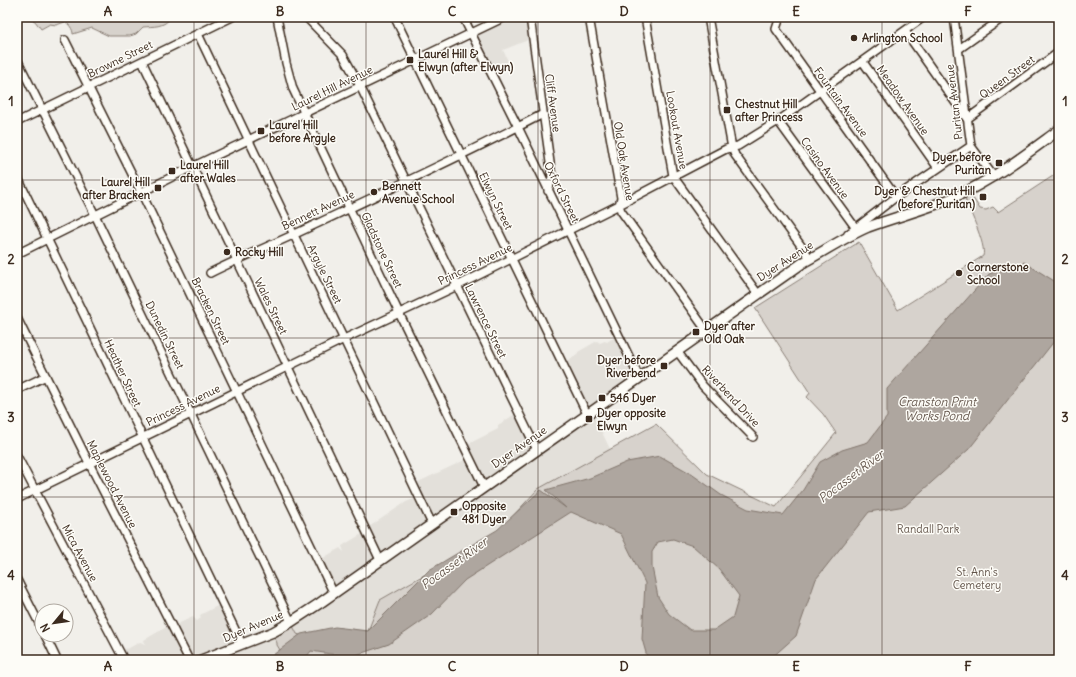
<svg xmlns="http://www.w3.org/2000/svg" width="1076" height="677" font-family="Delius,sans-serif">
<rect width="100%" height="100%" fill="#f1efea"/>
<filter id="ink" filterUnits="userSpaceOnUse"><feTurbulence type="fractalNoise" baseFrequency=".025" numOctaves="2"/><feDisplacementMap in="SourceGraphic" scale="8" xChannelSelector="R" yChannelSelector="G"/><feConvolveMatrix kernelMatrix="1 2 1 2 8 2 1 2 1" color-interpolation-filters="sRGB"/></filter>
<g filter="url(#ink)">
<path fill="#e3e0da" d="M506,17h23l4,21 -30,12 6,13 -18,8 -16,-33 1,-7z
M618,335l20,42 -48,36 6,7 14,29 8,14 -113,62 -47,30 -16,6 -32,21 -13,14 -7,19 -25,19 -65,1 -3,-1 -6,-12 40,-27 -13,-34 22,-13 4,4 -2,-6 23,-14 1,-3 40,-27 12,-5 -4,-13 55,-26 -5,-12 34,-17v-4l19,-12 18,37 51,-35 -23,-52 14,-8 1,-3 19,-11 3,2 5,-2 2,1z
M221,604l20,39 31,-11 9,19 -13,9h-144l-4,-10 9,-2 11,-6 5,2 -1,-4 26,-15 3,1 20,-9 4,4 4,-3 -1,-3z"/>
<path fill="#d7d2cc" stroke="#897e75" d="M25,17h146c-7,11 -18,9 -28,10l-7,7 -6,2h-21l-17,-8 -19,6c0,-5 -4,-10 -8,-12l-9,3 -6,-1 -9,5 -6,-8z
M1059,172v488h-790l11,-10 -3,-5v-2l-5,-11 19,-10 6,12 3,1 43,-4h25l12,-31 117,-67 41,-44 118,-65 51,50 69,33 60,-74 -13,-19 -16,-17 3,-4 -55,-85 104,-66 39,68 85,-54c4,-11 -16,-50 -20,-63l5,-3 12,19 6,1 7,-3 5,5z"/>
<path fill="#aea69f" stroke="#80746b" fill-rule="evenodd" d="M1024,262l35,22v51l-90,114 -64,57 -36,6 -53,67 -20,57 -27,24h-121l-6,-21 3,-56 -24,-49 -50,-22 -106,68 -33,34 -43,30 -39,13 -39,-6 -7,9h-36l5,-5 28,-21 34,-7 33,4 61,-61 68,-40 44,-40 25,18 -20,-18 44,-12 37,-16 33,-6 30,17 31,22 27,14 35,6 20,-25 17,-28 22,-12 26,-8 19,-25v-28l102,-115zM673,539l20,7 26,23 20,27 -6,21 -19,13h-24l-21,-16 -11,-17 -6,-30v-15l6,-10z"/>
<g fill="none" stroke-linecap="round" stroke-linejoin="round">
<defs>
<path id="minor" d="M277,17l9,46 7,26 106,224 85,174
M306,17l37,38 17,31 177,364
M463,17l55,110 121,250
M530,17l22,160 -4,14
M589,17l32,181 -2,7 2,6 85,119
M645,17l28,159 85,118
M708,17l24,131 3,7 75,103
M780,17l-4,12 120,168
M954,17l17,129 23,31
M395,18l192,396
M905,31l62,88 92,-67
M198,34l234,490
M65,40l76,152 193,402
M959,49l45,-32
M17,59l78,156 196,407
M142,61l238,499
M863,62l75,106
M778,121l77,106
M17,122l215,-105
M17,176l225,468
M848,234l48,-37 75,-51
M17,254l175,-87 313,-150
M210,273c28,-14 57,-26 85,-39 83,-39 167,-78 248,-120
M17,318l72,145 100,197
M677,351l26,35 50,51
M17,390l29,-14
M17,456l107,204
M17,499l327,-160 113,-53 162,-81 107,-56 12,-3 40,-25 146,-104
M17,580l25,49
M45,635l12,25"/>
<path id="major" d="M201,660l72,-28 18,-10 29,-19 484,-341c22,-12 41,-25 64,-35 30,-11 60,-18 89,-31 37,-17 69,-42 102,-66"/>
</defs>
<use href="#minor" stroke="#3b2a1e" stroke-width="10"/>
<use href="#major" stroke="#3b2a1e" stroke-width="12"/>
<use href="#minor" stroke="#fdfcf7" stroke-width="7"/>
<use href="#major" stroke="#fdfcf7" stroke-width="9"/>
</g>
</g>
<path fill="none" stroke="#3b2a1e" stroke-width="1" stroke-opacity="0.55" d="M194,17v643M366,17v643M538,17v643M710,17v643M882,17v643M17,180h1042M17,338h1042M17,497h1042"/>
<g fill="#3b2a1e" stroke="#fdfcf7" stroke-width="1.5">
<circle cx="854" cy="38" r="4"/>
<rect x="406" y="56" width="8" height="8" rx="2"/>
<rect x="723" y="106" width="8" height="8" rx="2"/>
<rect x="257" y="127" width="8" height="8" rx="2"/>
<rect x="995" y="159" width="8" height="8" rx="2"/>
<rect x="168" y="167" width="8" height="8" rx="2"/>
<rect x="154" y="184" width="8" height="8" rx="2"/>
<circle cx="374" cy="192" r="4"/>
<rect x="979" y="193" width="8" height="8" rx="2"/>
<circle cx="227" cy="252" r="4"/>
<circle cx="959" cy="273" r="4"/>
<rect x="692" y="328" width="8" height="8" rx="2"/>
<rect x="660" y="362" width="8" height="8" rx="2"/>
<rect x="598" y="394" width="8" height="8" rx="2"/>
<rect x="585" y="415" width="8" height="8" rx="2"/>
<rect x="450" y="508" width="8" height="8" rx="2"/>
</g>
<g text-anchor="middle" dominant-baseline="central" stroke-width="3" stroke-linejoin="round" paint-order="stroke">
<g font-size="11" font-weight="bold" fill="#3b2a1e" stroke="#fdfcf7" text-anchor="start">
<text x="862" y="38">Arlington School</text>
<text x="418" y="54">Laurel Hill &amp;<tspan x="418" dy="13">Elwyn (after Elwyn)</tspan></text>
<text x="735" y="104">Chestnut Hill<tspan x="735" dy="13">after Princess</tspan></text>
<text x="269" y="125">Laurel Hill<tspan x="269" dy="13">before Argyle</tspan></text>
<text x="991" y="157" text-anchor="end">Dyer before<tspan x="991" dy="13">Puritan</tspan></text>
<text x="180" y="165">Laurel Hill<tspan x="180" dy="13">after Wales</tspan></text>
<text x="150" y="182" text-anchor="end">Laurel Hill<tspan x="150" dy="13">after Bracken</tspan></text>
<text x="382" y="186">Bennett<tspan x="382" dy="13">Avenue School</tspan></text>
<text x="975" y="191" text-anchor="end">Dyer &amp; Chestnut Hill<tspan x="975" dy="13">(before Puritan)</tspan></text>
<text x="235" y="252">Rocky Hill</text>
<text x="967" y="267">Cornerstone<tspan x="967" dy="13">School</tspan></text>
<text x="704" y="326">Dyer after<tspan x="704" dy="13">Old Oak</tspan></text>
<text x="656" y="360" text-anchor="end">Dyer before<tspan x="656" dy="13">Riverbend</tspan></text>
<text x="610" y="398">546 Dyer</text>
<text x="597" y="413">Dyer opposite<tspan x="597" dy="13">Elwyn</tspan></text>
<text x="462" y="506">Opposite<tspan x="462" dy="13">481 Dyer</tspan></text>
</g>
<g font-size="11" fill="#3b2a1e" stroke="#fdfcf7">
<text transform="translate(120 59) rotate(-26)">Browne Street</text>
<text transform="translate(1007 77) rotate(-36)">Queen Street</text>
<text transform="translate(332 88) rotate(-26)">Laurel Hill Avenue</text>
<text transform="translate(903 100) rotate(55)">Meadow Avenue</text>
<text transform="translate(841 102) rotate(54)">Fountain Avenue</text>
<text transform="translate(954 102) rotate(-97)">Puritan Avenue</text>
<text transform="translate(553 103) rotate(82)">Cliff Avenue</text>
<text transform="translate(677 130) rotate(80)">Lookout Avenue</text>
<text transform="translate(624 161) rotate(81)">Old Oak Avenue</text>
<text transform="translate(825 168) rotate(54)">Casino Avenue</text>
<text transform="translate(562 192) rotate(64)">Oxford Street</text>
<text transform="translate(496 201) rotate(64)">Elwyn Street</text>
<text transform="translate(318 210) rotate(-25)">Bennett Avenue</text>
<text transform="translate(382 250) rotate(65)">Gladstone Street</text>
<text transform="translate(785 261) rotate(-33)">Dyer Avenue</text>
<text transform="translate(475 264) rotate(-26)">Princess Avenue</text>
<text transform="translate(325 274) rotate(64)">Argyle Street</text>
<text transform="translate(271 306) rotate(64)">Wales Street</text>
<text transform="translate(211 311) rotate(64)">Bracken Street</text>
<text transform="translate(486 321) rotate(64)">Lawrence Street</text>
<text transform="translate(165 335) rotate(64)">Dunedin Street</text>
<text transform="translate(123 373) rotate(65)">Heather Street</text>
<text transform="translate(731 396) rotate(47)">Riverbend Drive</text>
<text transform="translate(183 405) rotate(-26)">Princess Avenue</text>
<text transform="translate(519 447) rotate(-35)">Dyer Avenue</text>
<text transform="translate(112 484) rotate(63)">Maplewood Avenue</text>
<text transform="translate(80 553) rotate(62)">Mica Avenue</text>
<text transform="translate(253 626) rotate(-23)">Dyer Avenue</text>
</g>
<g font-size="11" fill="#62544a" stroke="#fdfcf7">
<text x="928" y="529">Randall Park</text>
<text x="977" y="572">St. Ann's<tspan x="977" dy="13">Cemetery</tspan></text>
</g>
<g font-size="12" font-style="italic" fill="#63554b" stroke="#fdfcf7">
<text x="937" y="401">Cranston Print<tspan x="937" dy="14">Works Pond</tspan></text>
<text transform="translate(851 476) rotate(-37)">Pocasset River</text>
<text transform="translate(454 563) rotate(-36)">Pocasset River</text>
</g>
</g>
<rect width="1076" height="677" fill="none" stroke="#fdfcf7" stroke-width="44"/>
<g transform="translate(54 623) rotate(241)"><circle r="19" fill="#fdfcf7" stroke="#afa8a0"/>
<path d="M0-3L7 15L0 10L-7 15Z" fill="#3b2a1e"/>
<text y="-6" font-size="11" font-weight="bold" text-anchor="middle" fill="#3b2a1e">N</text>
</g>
<rect x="22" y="22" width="1032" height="633" fill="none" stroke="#3b2a1e" stroke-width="1.5"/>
<g font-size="13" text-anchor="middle" font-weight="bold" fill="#3b2a1e">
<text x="108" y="16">A</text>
<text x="280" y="16">B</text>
<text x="452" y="16">C</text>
<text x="624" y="16">D</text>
<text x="796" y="16">E</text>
<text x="968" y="16">F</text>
<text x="11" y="106">1</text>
<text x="1065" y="106">1</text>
<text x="11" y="264">2</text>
<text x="1065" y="264">2</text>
<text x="11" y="422">3</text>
<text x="1065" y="422">3</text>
<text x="11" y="580">4</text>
<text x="1065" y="580">4</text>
<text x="108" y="671">A</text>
<text x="280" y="671">B</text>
<text x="452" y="671">C</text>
<text x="624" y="671">D</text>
<text x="796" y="671">E</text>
<text x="968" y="671">F</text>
</g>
</svg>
